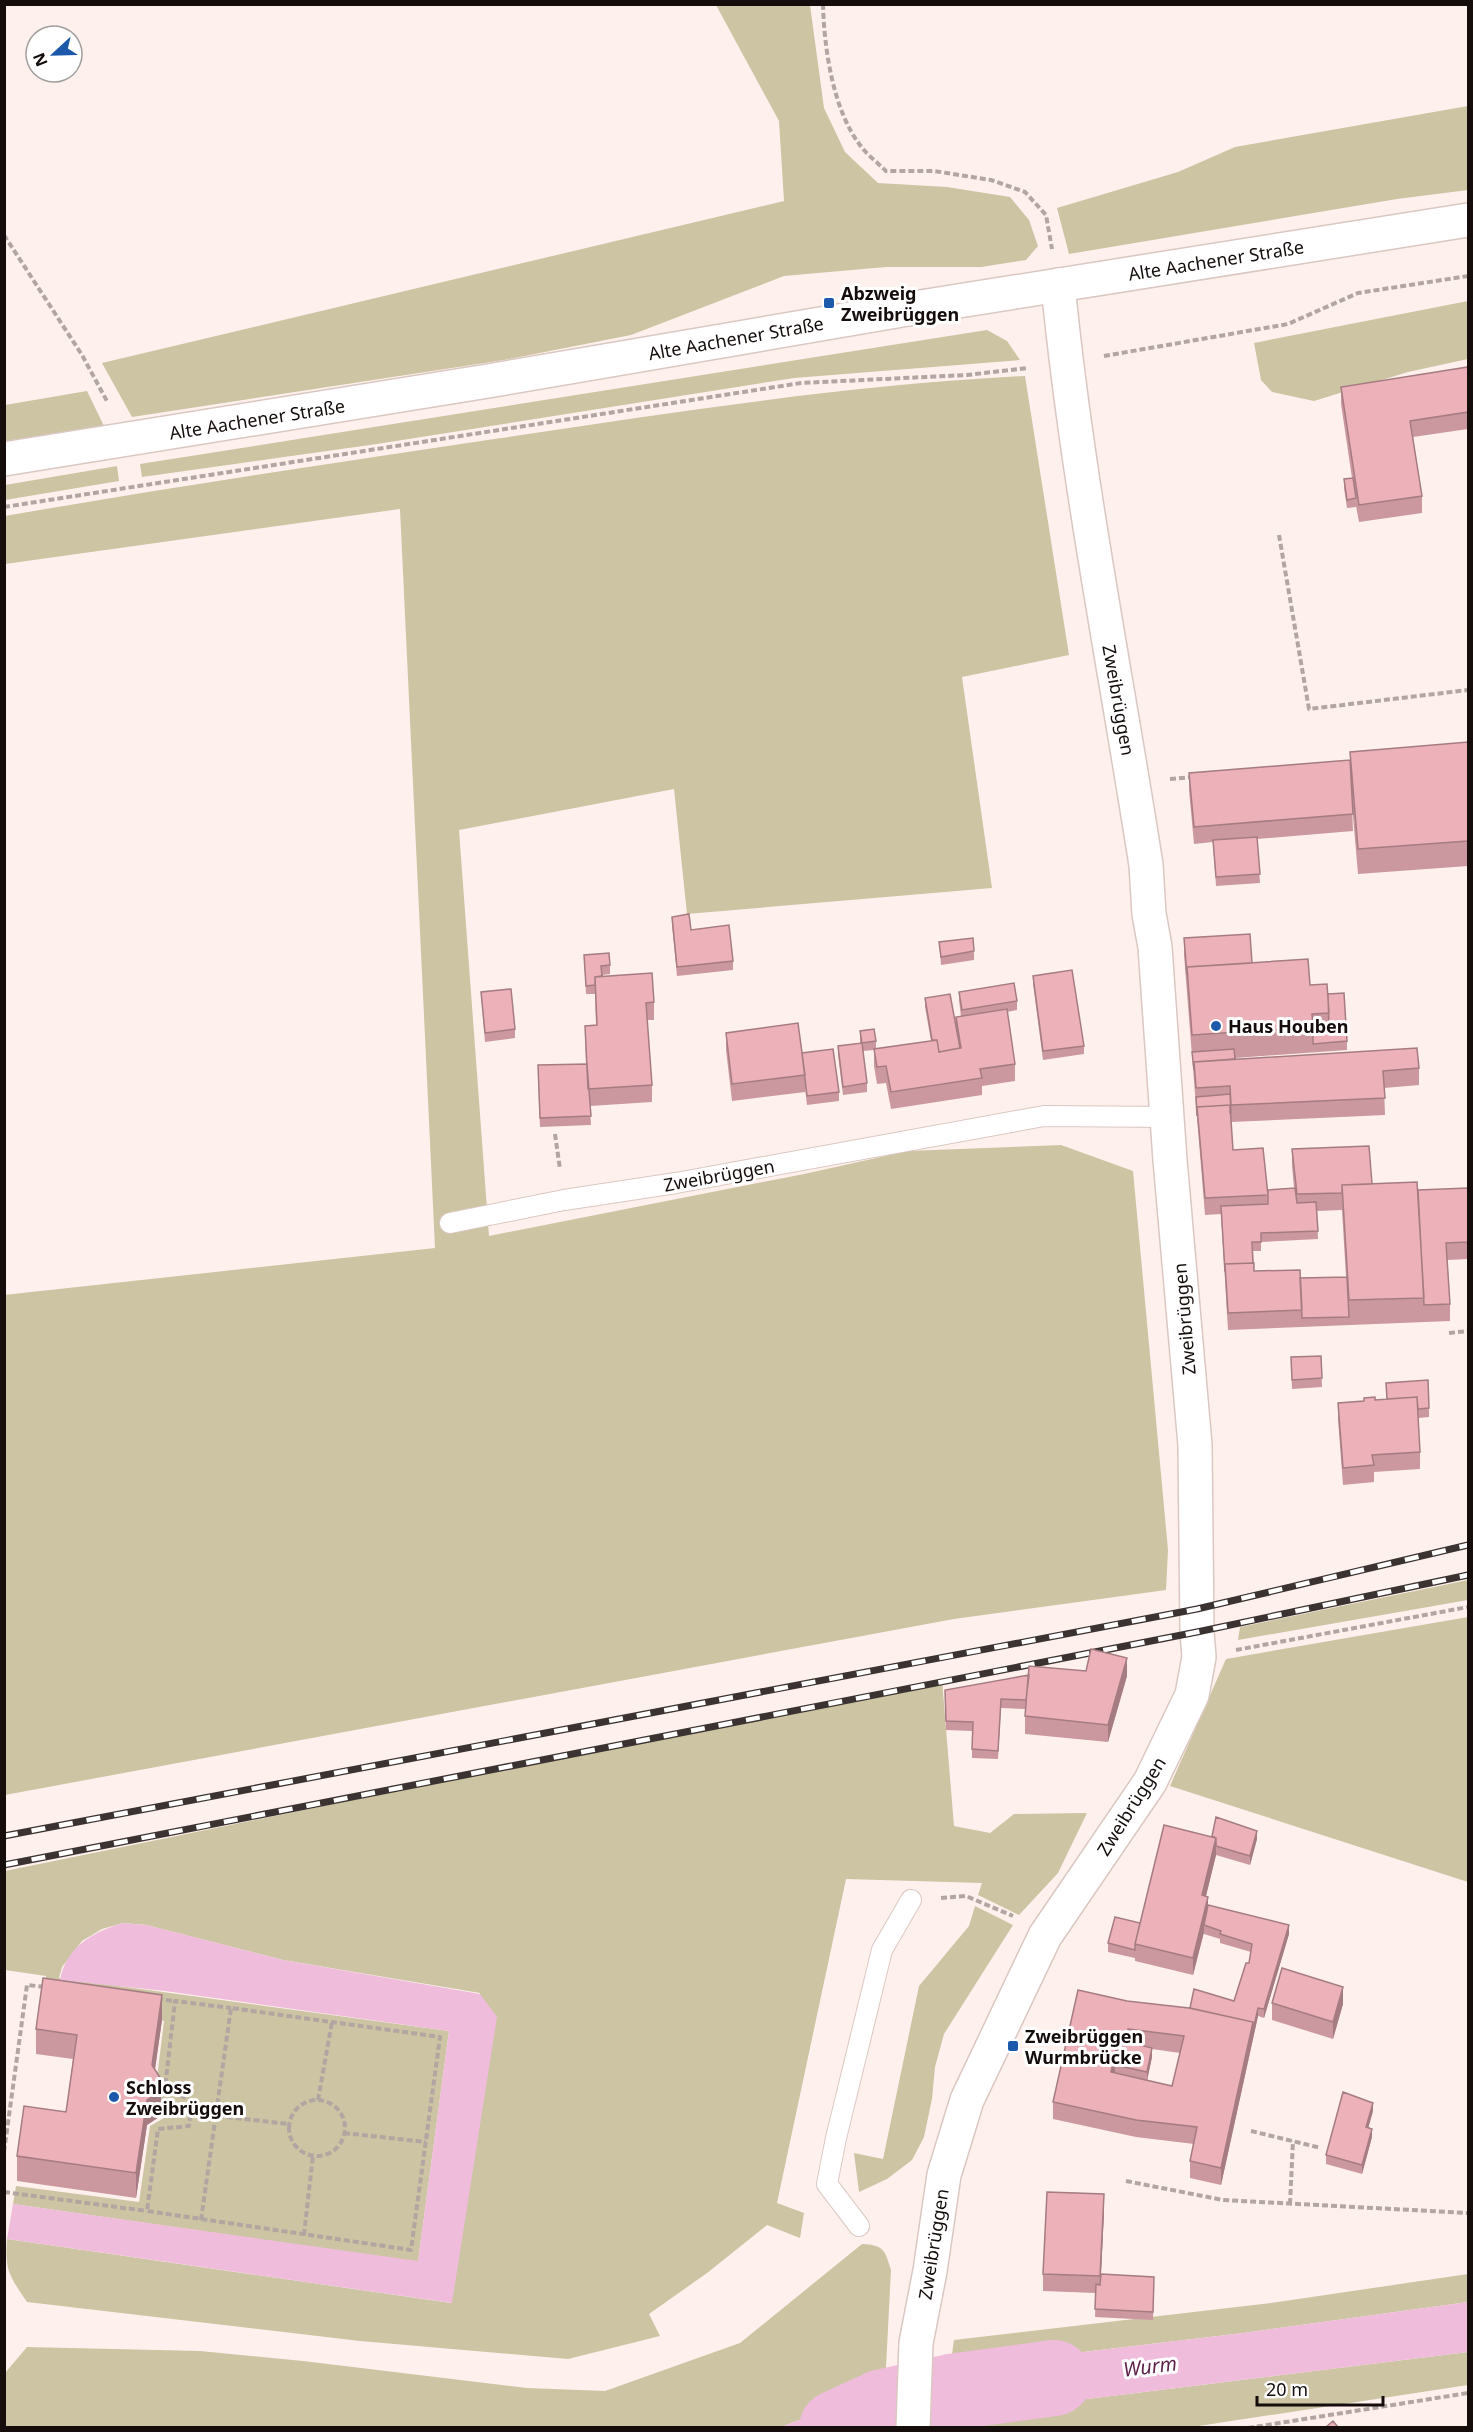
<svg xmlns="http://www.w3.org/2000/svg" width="1473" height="2432" font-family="'Noto Sans',sans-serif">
<rect width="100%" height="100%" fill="#fef1ed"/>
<path fill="#ccc4a3" d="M716,5h94l14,103 21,44 33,31 69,4 63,10 19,23 9,26 -12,14 -45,7h-95l-102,9 -153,59 -127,25 -372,57 -30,-54 682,-162 -5,-80z
M1468,106v84l-71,9 -328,55 -12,-46 121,-36 57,-25z
M1468,301v58l-60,13 -94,29 -42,-9 -11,-12 -7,-37z
M987,330l20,11 13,19 -226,18 -417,66 -235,33 -2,-13z
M1025,376l44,279 -107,22 30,211 -305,26 -13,-125 -215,41 30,406 315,-62 104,-23 153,-6 72,26 35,379 -2,40 -212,29 -949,176 -1,-500 431,-47 -35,-739 -395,55v-48c165,-29 330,-53 496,-78 174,-26 348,-53 524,-62z
M87,391l17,35 -99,15v-36z
M117,466l2,15 -114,19v-15z
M1468,1580v20l-230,40 2,-13z
M1468,1617v265l-298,-96 56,-127z
M942,1680l12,146 36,7 24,-19 73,-1 -29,60 -39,42 -41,-20 4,-12 -136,-4 -69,324 27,10 -4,25 -33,-13 -60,48 -58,41 11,22 -92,23 -208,-18 -333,-39c-18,-27 -22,-30 -20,-63l444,64 29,-310 -197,-33 -137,-35 -23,-2 -21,6 -20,12 -20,26 -3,11 -6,-1 396,54 -31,231 -405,-58 3,-18 123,16 11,-76 14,-8v-14l-9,-10 9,-73 -121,-17 3,-28 -41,-6v-99z
M975,1906l38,19 -69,109 -9,33 -3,32 -8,38 -12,23 -25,19 -28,13 -5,-39 29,6 36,-173 50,-60z
M862,2244c22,1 23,6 29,26l-6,117 -104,40 -776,1v-55l22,-26 173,4 103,10 224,27 78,3 135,-48z
M1468,2274v28l-225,31 -293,35 4,-28 317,-37z
M1468,2352v33l-276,42h-241l-1,-11z"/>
<path fill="#efbddb" d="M123,1923l23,2 137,35 197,34 17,23 -45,286 -445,-64 6,-35 405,57 31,-230 -284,-40 -105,-11c6,-33 33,-48 63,-57z
M1468,2302v50l-518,64v-48l293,-35z
M885,2387l-4,39 -2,1h-98z"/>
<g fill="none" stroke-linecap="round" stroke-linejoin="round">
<path stroke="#efbddb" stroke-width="76" d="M837,2428l46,-21 68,-15 103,-14"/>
<defs>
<path id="service" d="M450,1223l114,-23 112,-17 368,-67 124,1
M859,2226l-32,-42 9,-46 46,-188 29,-50"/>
<path id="tertiary" d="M913,2428l3,-85 14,-72 14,-96 23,-75 78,-164 105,-154 42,-87 7,-38 -2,-25 -2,-187 -25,-285 -15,-213 -6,-33 -3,-49c-30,-193 -69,-385 -88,-580"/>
<path id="secondary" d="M4,459l490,-79 408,-70 566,-90"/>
</defs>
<use href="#service" stroke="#dbc7c1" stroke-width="22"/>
<use href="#tertiary" stroke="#dbc7c1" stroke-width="36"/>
<use href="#secondary" stroke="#dbc7c1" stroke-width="36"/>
<path stroke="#b1a6a2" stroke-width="4" stroke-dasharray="6 3" stroke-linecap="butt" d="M823,4c1,44 10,106 37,141 7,10 18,18 26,26h48l57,9 34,12 21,23 6,34
M4,235l78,120 26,48
M1104,356l184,-32 70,-31 110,-17
M4,507l797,-124 166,-8 61,-7
M1279,535l30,174 159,-19
M1170,779l22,-2
M555,1134l5,35
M1449,1333l19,-2
M1236,1650l232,-43
M941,1898l25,-2 47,20
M157,1999l18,2
M318,2100l14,-78
M289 2128a28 28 0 1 1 56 0a28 28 0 1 1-56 0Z
M191,2113l98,11
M1251,2131l70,17
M344,2133l82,9
M4,2152l23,-167 19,2
M1126,2181l97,19 245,13
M4,2192l143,19
M1290,2204l3,-63
M201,2220l30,-212 209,29 -29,213 -264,-39 11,-82 31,-3 3,-25 -27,-13 10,-87 56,7
M304,2235l9,-80
M1248,2428l220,-35"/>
<use href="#service" stroke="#fff" stroke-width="20"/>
<use href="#tertiary" stroke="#fff" stroke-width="33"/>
<use href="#secondary" stroke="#fff" stroke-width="33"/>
<defs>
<path id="rail" d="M4,1836l1193,-227 271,-64
M4,1865l1193,-233 271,-57"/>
</defs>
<use href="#rail" stroke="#3b3331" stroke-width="7"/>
<use href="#rail" stroke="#fff" stroke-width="4.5" stroke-dasharray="14" stroke-linecap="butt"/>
</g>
<path fill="#cb989f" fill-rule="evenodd" d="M1468,367v62l-55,8 9,59v17l-63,9 -3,-16v1l-9,1 -3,-20v-9l8,-1 -11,-74v-17z
M1468,742v124l-110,8 -6,-69 1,26 -96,8 3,44 -44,3 -3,-44 -19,2 -5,-54v-17l161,-13v-8z
M672,917l61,44v9l-56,6 -5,-51z
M1184,938l126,47 18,9 19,47v9l-112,8v1l184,9v17l-35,3 1,27 -154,7 2,28 35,40 26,-2 -2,-22v-17l80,35 46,6 50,-2v71l-21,1 3,44v17l-222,9 -7,-116 -16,1 -9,-109 -12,-151zM1342,1210l4,67 -46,1 -46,-7 -1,-20h8v-9l57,-3 -1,-28z
M939,942l35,9v9l-33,5z
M584,955l26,10v9l-8,1v1l52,26v18h-7l5,65v17l-62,4 1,19 -51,2 -2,-53 48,-10 -1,-38 11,-1 -1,-31h-9z
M1033,976l51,70v8l-41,6 -10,-76z
M481,992l34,37v9l-30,4z
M959,992l58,9v9l-10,2 8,52v17l-33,5v9l-91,14 -5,-26 -9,1 -3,-18v-16l-11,1 4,32v9l-24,3 -5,-40v-9l22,-3v-12l16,10v8l55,-8 -6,-34v-9l31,26v-7h5l-2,-17z
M726,1033l76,20 37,39v9l-32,4 -2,-17v4l-73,9 -6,-51z
M1321,1356l1,31 -30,2 -1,-32z
M1386,1383l43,25v9l-11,1 2,34v17l-46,3v10l-31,3 -5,-65v-17l48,-3z
M1127,1676l-19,66 -83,-8v-25l-24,-1 -3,51 -26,-1v-27l-26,-1 -1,-40z
M1212,1836l45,3 -7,26 -34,-10 -10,41 2,9 81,29 -25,84 -6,-2 -37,169 -31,-7v-17l4,-17 -58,-7 -83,-18v-17l74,-101 63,7 44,-7 15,-38 2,-11 -31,-9v-4l-16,-5v-2l-11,43 -58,-14v-3l-27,-6v-9l32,-20zM1152,2049l28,4 -8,33 -25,-6 5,-23z
M1272,2003l71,1 -10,35 -61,-19z
M162,2020l-7,49 6,35 -2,13 -12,8 -11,73 -119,-17v-25l49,-44 7,-53 -37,-5v-25z
M1373,2111l-5,17 4,9 -10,37 -36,-10v-9z
M1104,2212l-3,64 53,10 -1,34 -58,-3 1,-24 -53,-2v-17z"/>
<path fill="#a57c82" d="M1127,1658v18l-19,66v-17z
M1257,1831v8l-7,26v-9z
M1216,1838v17l-14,57v-17z
M1208,1897v17l-4,11v7l-11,43v-17z
M1289,1925v9l-25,84v-9z
M1343,1987v17l-10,35v-17z
M162,1995v25l-10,70v-25z
M1258,2008v8l-37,169v-17l32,-146z
M1120,2032v17l-5,16v8l-4,-1z
M1152,2048v9l-5,24v-9z
M161,2079v25l-2,13 -12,8 -11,73v-25l11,-73z
M1373,2103v8l-7,25v-9z
M1372,2129v8l-10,37v-9z
M1104,2194v18l-4,81v-17z"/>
<path fill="#ecb1b9" stroke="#a57c82" stroke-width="1.5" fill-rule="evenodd" d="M1468,367v45l-58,9 12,75 -63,9 -18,-118z
M1353,478l3,20 -9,2 -3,-21z
M1468,742v99l-110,8 -8,-97z
M1350,760l3,54 -159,13 -5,-54z
M1257,837l3,37 -44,3 -3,-37z
M689,914l2,16 38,-5 4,36 -56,6 -5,-50z
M1250,934l2,29 -65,4v8l-3,-37z
M973,938l1,13 -33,6 -2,-15z
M609,953l1,12 -9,1 1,10 -7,1v8l-9,1 -2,-31z
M1308,959l2,26 17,-1 2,29 -17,1 1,13 -121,8 -5,-68z
M1072,970l12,76 -41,5 -10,-75z
M652,973l2,29 -8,1 6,82 -64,4 -3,-63 12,-1 -2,-48z
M1014,983l3,18 -55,9 -3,-18z
M511,989l4,40 -30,4 -4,-41z
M1344,993l3,48 -34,3v-14l16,-1 -1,-35z
M950,994l10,54 -21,4 -2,-12h-5l-7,-42z
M1007,1009l8,55 -35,5 2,9 -91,14 -5,-26 -9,1 -3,-18 63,-9 2,12 22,-4 -5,-31z
M798,1023l7,52 -73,9 -6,-51z
M874,1029l2,12 -14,2 -2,-12z
M862,1043l5,40 -24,4 -5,-41z
M1417,1048l2,20 -36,3 2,27 -154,7 -1,-19 -34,2 -2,-26z
M833,1049l6,43 -32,4 -5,-43z
M1234,1049l1,10 -41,3v8l-2,-18z
M587,1064l4,52 -51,2 -2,-53z
M1230,1094l1,19h-1v-8l-33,2v9l-1,-19z
M1230,1105l3,45 30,-2 5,47 -63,3 -8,-91z
M1369,1146l3,38 -30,1v8l-45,1 -5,-45z
M1417,1182l7,116 -75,2 -7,-115z
M1295,1188l2,15 19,-1 2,29 -57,2v9h-9l1,21 -28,1v8l-4,-66 47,-2v-14z
M1468,1188v54l-22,1 4,61 -26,1 -6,-115z
M1254,1263v8l46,-1 2,40 -74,3 -3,-49z
M1347,1277l2,40 -47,1 -2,-40z
M1321,1356l1,22 -30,2 -1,-23z
M1428,1380l1,28 -11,1 -1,-12 -30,2 -1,-16z
M1375,1397v3l42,-3 3,55 -48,3 2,10 -31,3 -5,-65 26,-2v-3z
M1091,1649l36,9 -19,67 -83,-9 4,-50 57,5z
M1029,1675l-3,25 -25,-1 -3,52 -26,-2 1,-27 -27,-1 -1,-31z
M1216,1817l41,14 -7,25 -34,-10v-8l-4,-2z
M1164,1825l52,13 -14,57 6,2 -15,61 -58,-14z
M1208,1905l81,20 -25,84 -6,-1 -5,22v-8l-63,-14 4,-19 40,12 12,-38h3l3,-19 -32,-10 1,-3 -17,-6z
M1115,1917l25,6 -5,21v6l-27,-7z
M1282,1968l61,19 -10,35 -61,-19z
M43,1978l119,17 -10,70 9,14 -2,13 -12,8 -11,73 -119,-17 7,-50 42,6 11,-77 -41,-6z
M1078,1990l49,11 62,7 64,14 -32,146 -31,-7 7,-34 -61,-7 -83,-18zM1128,2029l56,7 -12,50 -61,-14 9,-40 7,2z
M1120,2040l32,8 -5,24 -32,-7z
M1343,2092l30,11 -7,24 6,2 -10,36 -36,-10z
M1047,2192l57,2 -4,82 -57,-2z
M1101,2274l53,3 -1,35 -58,-3 1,-25 4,1z
M1333,2421l5,6h-12z"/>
<g fill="#1c59aa" stroke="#fff" stroke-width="2">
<rect x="823" y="297" width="12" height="12" rx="3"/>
<circle cx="1216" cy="1026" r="6"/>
<rect x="1007" y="2040" width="12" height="12" rx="3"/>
<circle cx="114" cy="2097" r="6"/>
</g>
<g text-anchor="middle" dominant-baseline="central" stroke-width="6" stroke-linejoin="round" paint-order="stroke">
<g font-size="18" fill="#140d0b" stroke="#fff">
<text transform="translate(1216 260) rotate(-9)">Alte Aachener Straße</text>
<text transform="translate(736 338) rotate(-10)">Alte Aachener Straße</text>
<text transform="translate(257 419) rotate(-9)">Alte Aachener Straße</text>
<text transform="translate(1119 700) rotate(80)">Zweibrüggen</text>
<text transform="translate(719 1175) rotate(-10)">Zweibrüggen</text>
<text transform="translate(1184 1319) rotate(-95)">Zweibrüggen</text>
<text transform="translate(1131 1806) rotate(-58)">Zweibrüggen</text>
<text transform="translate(933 2244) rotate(-81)">Zweibrüggen</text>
</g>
<g font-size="18" font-weight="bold" fill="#140d0b" stroke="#fff" text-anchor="start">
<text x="841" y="293">Abzweig<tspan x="841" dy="21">Zweibrüggen</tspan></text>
<text x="1228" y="1026">Haus Houben</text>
<text x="1025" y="2036">Zweibrüggen<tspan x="1025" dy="21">Wurmbrücke</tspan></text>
<text x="126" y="2087">Schloss<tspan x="126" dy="21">Zweibrüggen</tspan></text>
</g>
<g font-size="20" font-style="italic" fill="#5e234b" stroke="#fff">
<text transform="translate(1150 2366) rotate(-7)">Wurm</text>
</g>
</g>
<rect width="1473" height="2432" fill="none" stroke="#140d0b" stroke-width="12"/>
<g transform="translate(54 54) rotate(248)"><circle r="28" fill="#ffffff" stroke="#a19e9d" stroke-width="1.5"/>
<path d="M0-4.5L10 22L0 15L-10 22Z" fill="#1c59aa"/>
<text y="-9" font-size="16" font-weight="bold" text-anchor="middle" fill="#140d0b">N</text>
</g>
<path d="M1257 2396v9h126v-9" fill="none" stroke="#140d0b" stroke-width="3"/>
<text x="1266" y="2396" font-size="18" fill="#140d0b" stroke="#ffffff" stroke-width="4.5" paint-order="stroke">20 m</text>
</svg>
